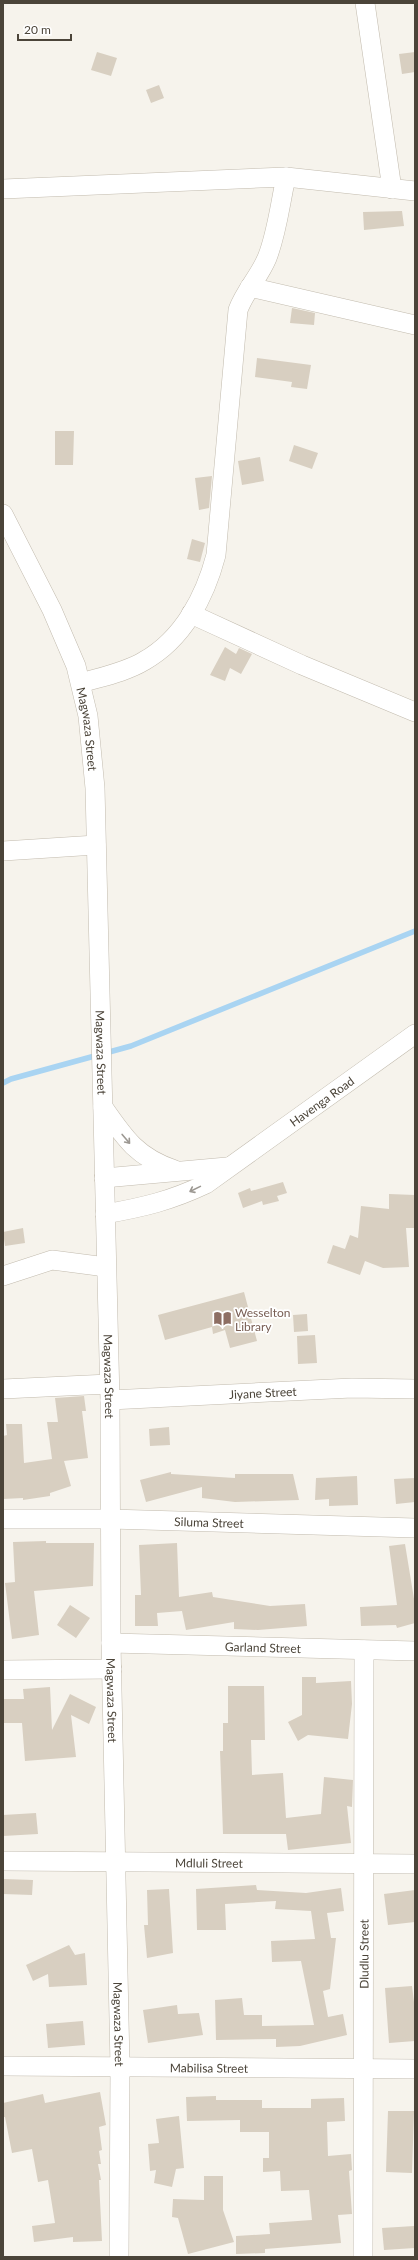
<svg xmlns="http://www.w3.org/2000/svg" width="418" height="2260" font-family="Lato,sans-serif">
<rect width="100%" height="100%" fill="#f6f3ec"/>
<g fill="none" stroke-linecap="round" stroke-linejoin="round">
<path stroke="#a9d4f2" stroke-width="5.5" d="M3,1083l8,-4 120,-33 284,-115"/>
</g>
<path fill="#d8cfc1" d="M97,52l20,6 -6,18 -20,-6z
M415,52v20l-13,2 -3,-20z
M159,85l5,13 -13,5 -5,-13z
M402,211l2,15 -40,4 -1,-18z
M292,308l23,5 -1,12 -24,-2z
M257,358l54,7 -4,24 -16,-2 1,-5 -37,-5z
M55,431h19l-1,34h-18z
M294,445l24,8 -6,16 -23,-8z
M260,457l4,24 -22,4 -4,-24z
M212,476l-3,32 -10,2 -4,-32z
M192,539l13,4 -5,19 -13,-3z
M225,647l11,7 3,-6 13,6 -11,20 -11,-6 -5,13 -15,-6z
M283,1182l4,11 -10,3 2,5 -16,4 -1,-4 -19,7 -5,-15 12,-5 1,3z
M389,1194l26,1v33h-9l3,39 -26,1 -18,-7 -5,14 -33,-12 6,-18 12,4 5,-14 8,3 3,-32 28,3z
M23,1228l2,15 -20,3 -2,-14z
M244,1292l13,49 -27,7 -5,-18 -12,4 -1,-7 -47,13 -7,-25z
M307,1314l1,17 -14,1 -1,-17z
M315,1335l2,28 -19,1 -1,-28z
M84,1396l2,15h-4l6,47 -24,3 7,25 -21,7v3l-27,4v-2l-20,1v-63l4,-1 -1,-11h16l2,39 28,-4 -5,-37h11l-3,-24z
M169,1427l1,18 -20,1 -1,-17z
M171,1472v2l64,4v-4h58l6,26 -64,2 -33,-4v-11l-56,15 -6,-22z
M357,1476l1,29 -29,1v-7l-14,1 1,-22z
M415,1478v24l-19,2 -2,-25z
M46,1541v2h48l-1,43 -59,5 5,44 -27,4 -7,-56 10,-1 -2,-40z
M177,1543l2,54 33,-5 1,5 57,9 35,-2 2,22 -49,4 -24,-1v-7l-48,8 -4,-19 -25,2 1,13h-23v-31h6l-2,-50z
M405,1544l10,61v18l-18,5 -1,-3 -35,1 -1,-19 37,-2 -8,-59z
M70,1605l20,13 -14,20 -19,-13z
M302,1677h14v6l35,-2 1,23 -4,35 -40,-4 -10,6 -10,-19 14,-7z
M228,1686h36l1,54h-14l1,35 31,-2 3,45 35,-4 3,-37 29,3 -1,27 -5,-1 4,37 -63,7 -2,-16h-63l-3,-83h3v-28h5z
M50,1687l2,43 18,-36 26,13 -7,17 -18,-9 5,42 -51,4 -3,-38h-19v-24h21l-1,-10z
M36,1813l2,21 -35,2v-21z
M4,1879l29,1 -1,15 -29,-1z
M256,1885l1,5 49,3 35,-5 3,23 -17,2 4,25h5l-6,51 -7,2 5,26 15,-3 4,21 -47,11 -24,1v-8l-60,1 -1,-40 27,-2 2,17h18v11l52,-1 -13,-64 -29,1 -1,-21 44,-2 -4,-28 -36,-2 1,-8 -51,3 1,26h-29l-1,-41z
M169,1889l4,64 -26,5 -3,-33h4l-1,-35z
M415,1890v32l-27,3 -4,-31z
M69,1945l6,10 10,-2 2,32 -38,2 -1,-13 -15,7 -7,-16z
M412,1986l3,24v31l-26,2 -4,-55z
M177,2005l1,9 21,-1 4,22 -55,8 -5,-33z
M83,2021l2,24 -37,3 -2,-24z
M100,2092l6,33 -7,2 3,23 -3,1 2,13h-3l3,16h-2l3,61 -29,1v-5l-39,5 -2,-16 23,-3 -7,-43 -10,2 -6,-33 -20,4 -7,-36h-2v-14l40,-9 2,9z
M216,2096v4h46v8h49v-9l33,-1 1,23 -18,1 1,34 23,-2 1,16 -3,1 3,43 -14,1 3,28 -76,6v4l-29,1v-18l34,-2 -1,-11 43,-3 -3,-30 -28,1 -1,-20 -17,1v-14h6v-26h-29v-12l-53,1 -1,-24z
M388,2111h26l-2,62 -26,-1z
M179,2116l5,52 -8,1 -4,18 -18,-4 2,-13 -6,1 -2,-27 11,-1 -3,-24z
M204,2176h19v34l11,32 -46,12 -10,-36 -6,-1 1,-18 31,1z
M414,2226l1,22 -31,2 -2,-22z"/>
<g fill="none" stroke-linecap="round" stroke-linejoin="round">
<defs>
<g id="minor">
<path d="M365,3l27,186"/>
<path d="M3,189l283,-12 129,14"/>
<path d="M250,287l165,38"/>
<path id="s1" d="M3,514l49,96 24,56 12,50 7,72 15,612 1,243 9,423 -1,191"/>
<path d="M191,614l111,51 113,47"/>
<path d="M81,683c20,-6 45,-11 63,-22 39,-22 61,-64 72,-106l22,-245c7,-19 21,-33 29,-52 10,-25 13,-54 19,-81"/>
<path d="M3,851l93,-6"/>
<path d="M103,1107c22,32 35,51 72,63"/>
<path d="M104,1178l123,-11"/>
<path id="s2" d="M105,1214c39,-7 65,-13 101,-30l209,-150"/>
<path d="M3,1276l49,-16 54,7"/>
<path d="M3,1389l106,-5"/>
<path id="s3" d="M110,1400l242,-12 63,1"/>
<path id="s4" d="M3,1519h107l305,9"/>
<path id="s5" d="M111,1643l304,8"/>
<path d="M3,1670l109,-1"/>
<path id="s6" d="M3,1861l412,3"/>
<path id="s7" d="M3,2066l412,3"/>
<path id="s8" d="M363,2257l1,-607"/>
</g>
</defs>
<use href="#minor" stroke="#c2bbae" stroke-width="20"/>
<use href="#minor" stroke="#fff" stroke-width="19"/>
</g>
<defs><path id="oneway-shaft" d="M-6 0H5M1.5-3L5.5 0L1.5 3" fill="none" stroke-width="1.6" stroke-linecap="round" stroke-linejoin="round"/></defs>
<g stroke="#9c9892">
<use href="#oneway-shaft" transform="translate(126 1139) rotate(50)"/>
<use href="#oneway-shaft" transform="translate(195 1189) rotate(154)"/>
</g>
<defs>
<symbol id="library-bare" viewBox="-9 -9 18 18"><path d="M-6-4Q-3-5.5-.7-3.5V5Q-3 3-6 4ZM6-4Q3-5.5 .7-3.5V5Q3 3 6 4Z" fill="#8d6e63" stroke="#fff" stroke-width="2.5" paint-order="stroke"/></symbol>
</defs>
<g fill-rule="evenodd">
<use href="#library-bare" x="210" y="1306" width="25" height="25"/>
</g>
<g text-anchor="middle" dominant-baseline="central" stroke-width="3.5" stroke-linejoin="round" paint-order="stroke">
<g font-size="12" fill="#4b4439" stroke="#fff">
<text stroke="none"><textPath href="#s1" startOffset="233">Magwaza Street</textPath></text>
<text stroke="none"><textPath href="#s1" startOffset="557">Magwaza Street</textPath></text>
<text stroke="none"><textPath href="#s2" startOffset="248">Havenga Road</textPath></text>
<text stroke="none"><textPath href="#s1" startOffset="881">Magwaza Street</textPath></text>
<text stroke="none"><textPath href="#s3" startOffset="153">Jiyane Street</textPath></text>
<text stroke="none"><textPath href="#s4" startOffset="206">Siluma Street</textPath></text>
<text stroke="none"><textPath href="#s5" startOffset="152">Garland Street</textPath></text>
<text stroke="none"><textPath href="#s1" startOffset="1205">Magwaza Street</textPath></text>
<text stroke="none"><textPath href="#s6" startOffset="206">Mdluli Street</textPath></text>
<text stroke="none"><textPath href="#s8" startOffset="303">Dludlu Street</textPath></text>
<text stroke="none"><textPath href="#s1" startOffset="1529">Magwaza Street</textPath></text>
<text stroke="none"><textPath href="#s7" startOffset="206">Mabilisa Street</textPath></text>
</g>
<g font-size="12" fill="#785e54" stroke="#fff" text-anchor="start">
<text x="235" y="1312">Wesselton<tspan x="235" dy="14">Library</tspan></text>
</g>
</g>
<rect width="418" height="2260" fill="none" stroke="#4b4439" stroke-width="8"/>
<path d="M18 34v6h53v-6" fill="none" stroke="#4b4439" stroke-width="2"/>
<text x="24" y="34" font-size="12" fill="#4b4439" stroke="#ffffff" stroke-width="3" paint-order="stroke">20 m</text>
</svg>
